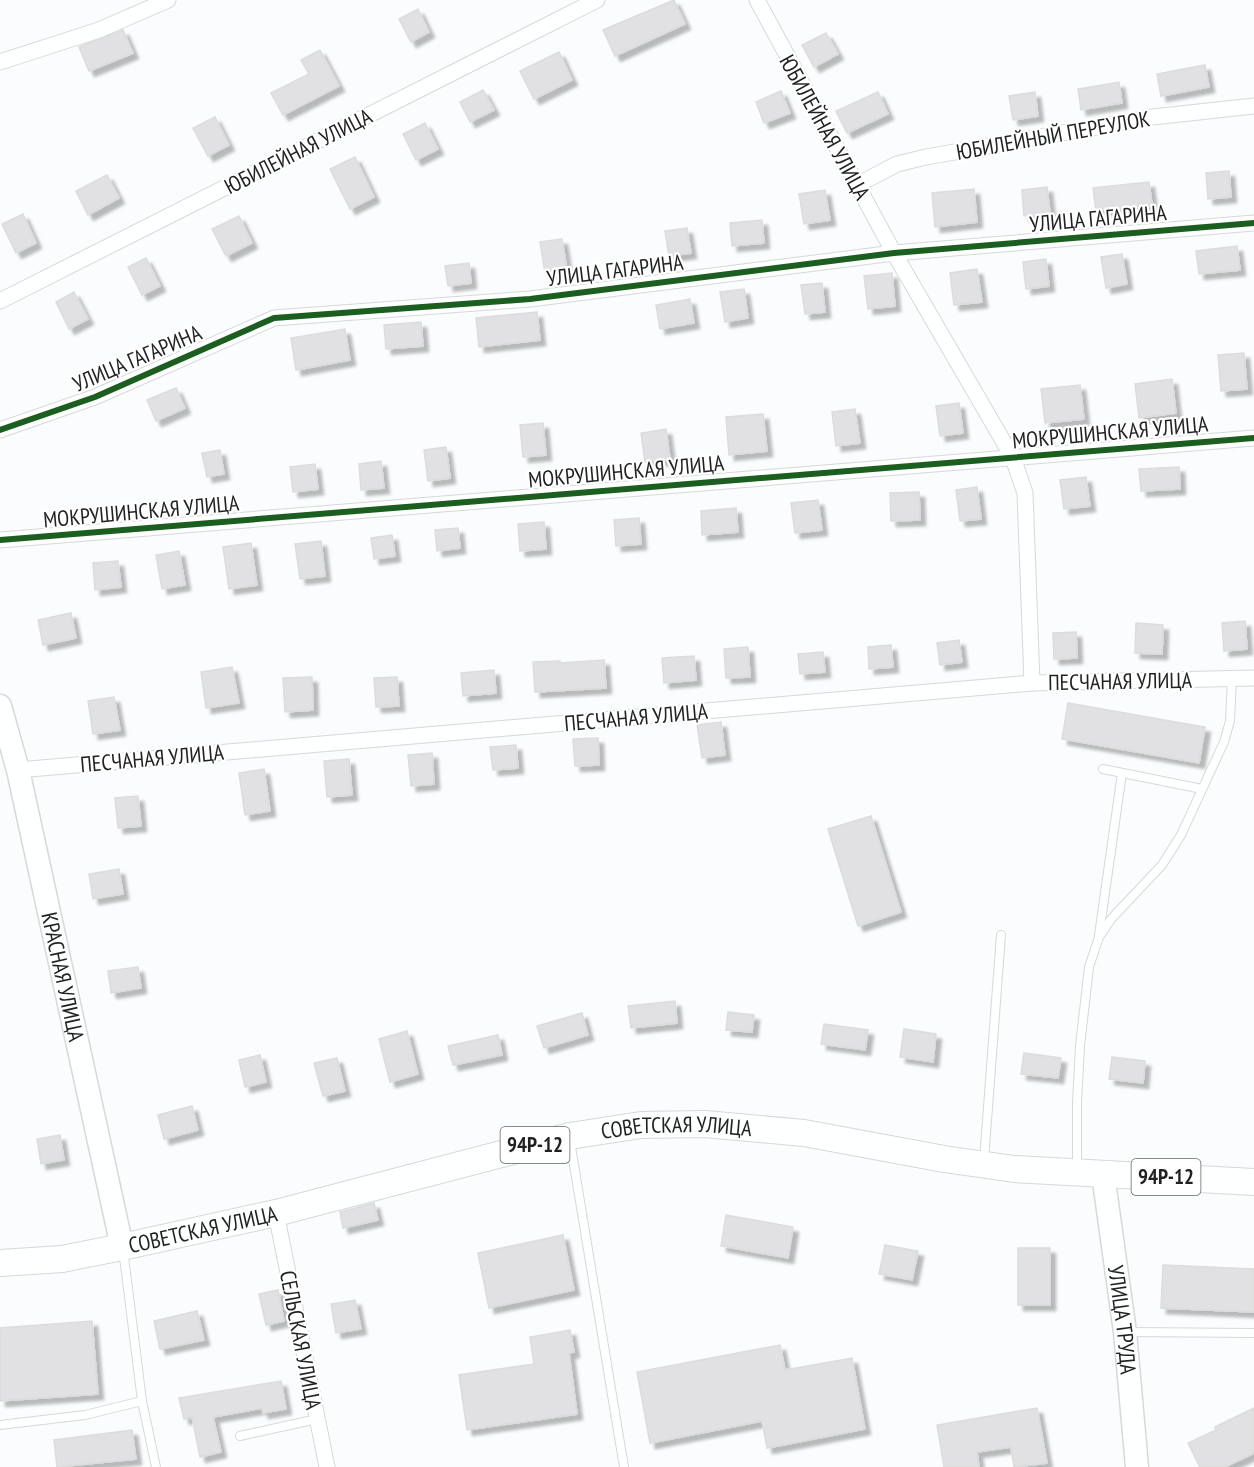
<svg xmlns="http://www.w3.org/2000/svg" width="1254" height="1467" font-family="'PT Sans Narrow',sans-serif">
<defs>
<filter id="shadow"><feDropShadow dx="5.5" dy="5.5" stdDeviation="1.5" flood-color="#0004"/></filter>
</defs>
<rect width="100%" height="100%" fill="#fbfcfd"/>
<g fill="#e1e1e3" stroke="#dcdcdd" stroke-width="1.5" filter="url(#shadow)">
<path d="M674,0l11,24 -70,32 -12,-26z"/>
<path d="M418,9l11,23 -18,10 -12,-23z"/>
<path d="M123,30l10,23 -44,18 -10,-24z"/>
<path d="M826,33l12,21 -24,13 -12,-22z"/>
<path d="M320,50l19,36 -56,29 -12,-22 38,-19 -8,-14z"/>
<path d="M559,52l13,28 -38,19 -14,-28z"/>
<path d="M1205,65l4,22 -48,9 -4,-22z"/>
<path d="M1119,82l3,21 -41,7 -3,-21z"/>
<path d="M483,90l11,20 -24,12 -10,-20z"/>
<path d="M781,91l9,22 -26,10 -8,-21z"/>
<path d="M878,92l10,22 -41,19 -11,-22z"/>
<path d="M1035,92l3,24 -25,4 -4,-24z"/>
<path d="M215,117l14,28 -21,11 -15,-28z"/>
<path d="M425,123l13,26 -22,11 -13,-26z"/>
<path d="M355,157l19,40 -24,12 -20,-40z"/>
<path d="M1229,171l2,26 -23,2 -2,-26z"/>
<path d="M107,175l12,23 -31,17 -12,-24z"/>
<path d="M1149,182l3,23 -56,6 -3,-23z"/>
<path d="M1047,187l3,26 -26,3 -2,-26z"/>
<path d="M974,189l3,33 -42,5 -3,-34z"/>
<path d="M825,190l5,30 -26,4 -5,-30z"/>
<path d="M23,214l13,29 -20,10 -14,-29z"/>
<path d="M239,216l13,27 -26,13 -14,-27z"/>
<path d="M762,220l2,23 -32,3 -2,-23z"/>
<path d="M687,228l4,25 -22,3 -4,-25z"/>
<path d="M562,239l5,31 -22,3 -5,-31z"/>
<path d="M1237,246l3,24 -41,4 -3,-23z"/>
<path d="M1122,254l5,30 -21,4 -5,-31z"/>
<path d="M146,258l14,28 -18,9 -14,-28z"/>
<path d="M1046,259l3,27 -23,3 -3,-27z"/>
<path d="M469,263l2,20 -23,3 -3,-20z"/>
<path d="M977,269l5,33 -28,3 -4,-32z"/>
<path d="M892,273l3,33 -27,3 -4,-33z"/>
<path d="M822,283l3,29 -20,2 -4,-29z"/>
<path d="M744,289l4,29 -23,4 -5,-30z"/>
<path d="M74,292l14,27 -19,10 -13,-27z"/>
<path d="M690,299l4,24 -34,6 -4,-24z"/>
<path d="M537,312l3,28 -61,7 -3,-29z"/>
<path d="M421,322l2,24 -37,3 -2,-24z"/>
<path d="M345,329l5,31 -54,10 -5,-32z"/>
<path d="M1244,353l3,36 -26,2 -3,-36z"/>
<path d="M1172,379l4,34 -37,5 -4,-34z"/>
<path d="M1080,385l4,34 -39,4 -4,-34z"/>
<path d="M176,388l9,20 -29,13 -9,-21z"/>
<path d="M959,403l4,30 -23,3 -4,-30z"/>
<path d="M855,409l5,34 -24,3 -4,-34z"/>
<path d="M763,414l4,37 -38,4 -3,-38z"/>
<path d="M543,423l3,32 -23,2 -3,-32z"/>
<path d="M666,429l4,30 -25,3 -4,-29z"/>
<path d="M446,447l4,31 -22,3 -4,-31z"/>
<path d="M220,450l4,24 -17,3 -5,-24z"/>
<path d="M381,461l3,27 -23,2 -2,-26z"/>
<path d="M315,464l3,25 -25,3 -3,-25z"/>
<path d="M1179,467l1,22 -39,2 -2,-22z"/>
<path d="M1086,477l4,29 -26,3 -4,-29z"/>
<path d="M977,487l4,32 -21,2 -4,-31z"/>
<path d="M919,492l1,28 -29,1 -1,-28z"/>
<path d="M818,500l4,30 -27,3 -4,-30z"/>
<path d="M736,508l2,24 -36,3 -1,-24z"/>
<path d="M639,518l2,26 -25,2 -2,-26z"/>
<path d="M544,522l2,27 -26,2 -2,-27z"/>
<path d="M458,528l2,20 -23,3 -2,-21z"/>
<path d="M392,535l3,21 -21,3 -3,-21z"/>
<path d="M321,541l4,35 -25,3 -5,-35z"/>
<path d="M251,543l6,42 -28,4 -6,-42z"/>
<path d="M179,551l6,34 -23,4 -6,-34z"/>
<path d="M118,561l3,26 -26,3 -2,-27z"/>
<path d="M71,613l5,25 -33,7 -5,-25z"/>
<path d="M1245,621l2,28 -23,2 -2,-28z"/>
<path d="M1136,623l27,2 -1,29 -27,-1z"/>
<path d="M1076,632l1,26 -23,1 -1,-26z"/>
<path d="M959,640l3,22 -22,3 -3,-22z"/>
<path d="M891,645l2,22 -24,2 -1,-22z"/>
<path d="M748,647l2,30 -24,1 -2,-29z"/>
<path d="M823,652l2,20 -25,2 -2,-20z"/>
<path d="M694,656l2,24 -32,3 -2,-25z"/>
<path d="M604,660l2,28 -71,4 -2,-30 27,-1v2z"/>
<path d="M232,667l7,36 -33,5 -5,-36z"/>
<path d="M494,670l2,23 -33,3 -2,-23z"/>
<path d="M312,677l1,33 -28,2 -2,-34z"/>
<path d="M397,677l2,29 -23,1 -2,-29z"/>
<path d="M114,697l6,33 -27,4 -5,-33z"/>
<path d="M1068,703l137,24 -6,36 -137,-24z"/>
<path d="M721,722l4,33 -23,3 -5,-33z"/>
<path d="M598,738l1,27 -24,1 -2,-27z"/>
<path d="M516,745l2,23 -25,2 -3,-23z"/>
<path d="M432,753l2,31 -23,2 -3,-31z"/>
<path d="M349,759l3,36 -25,2 -3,-36z"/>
<path d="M264,769l6,42 -25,4 -6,-42z"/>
<path d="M138,796l3,30 -23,2 -3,-30z"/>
<path d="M871,816l30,96 -43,14 -30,-97z"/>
<path d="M119,869l4,25 -30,5 -4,-25z"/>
<path d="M138,967l3,21 -30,5 -3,-22z"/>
<path d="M675,1001l2,22 -46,5 -3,-22z"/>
<path d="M728,1012l26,3 -2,17 -26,-2z"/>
<path d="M582,1013l6,22 -44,13 -7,-22z"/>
<path d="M824,1024l44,6 -3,20 -44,-6z"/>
<path d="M904,1029l32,5 -3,28 -33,-5z"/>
<path d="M407,1031l11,43 -28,8 -11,-43z"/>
<path d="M498,1035l4,20 -49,10 -5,-19z"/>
<path d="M1024,1053l37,5 -3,20 -37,-4z"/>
<path d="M260,1055l6,27 -21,5 -6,-27z"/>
<path d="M1112,1057l33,4 -2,22 -34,-4z"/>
<path d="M337,1058l8,33 -22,5 -9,-33z"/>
<path d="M192,1106l6,24 -34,9 -6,-24z"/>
<path d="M60,1135l4,25 -23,4 -4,-25z"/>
<path d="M374,1203l4,17 -35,8 -3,-16z"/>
<path d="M726,1215l67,12 -5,31 -67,-12z"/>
<path d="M563,1235l11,55 -85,18 -11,-55z"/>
<path d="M885,1245l33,6 -6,29 -33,-6z"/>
<rect x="1018" y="1248" width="32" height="57"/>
<path d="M1163,1265l91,4v43l-93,-4z"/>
<path d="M278,1290l6,31 -18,4 -7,-31z"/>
<path d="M355,1300l6,29 -25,4 -5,-29z"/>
<path d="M197,1311l7,29 -44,9 -6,-28z"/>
<path d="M92,1321l6,73 -98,7v-73z"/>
<path d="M570,1330l4,22 -5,1 8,61 -110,16 -8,-55 75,-11 -4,-27z"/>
<path d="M780,1345l5,25 67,-12 13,71 -98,19 -5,-27 -112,22 -13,-71z"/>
<path d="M281,1381l5,28 -23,4 -1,-5 -49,9 8,35 -21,5 -8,-40 -8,2 -5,-21z"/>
<path d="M1037,1408l10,55 -33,4 -3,-20 -34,5 2,15h-35l-7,-42z"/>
<path d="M1254,1408v45l-29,14h-25l-12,-24 28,-13 -1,-3z"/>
<path d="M132,1430l4,29 -79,8 -3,-27z"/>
</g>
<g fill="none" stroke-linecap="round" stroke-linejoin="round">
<defs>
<g id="lane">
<path d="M1103,769l99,20"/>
<path d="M1099,935l23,-162"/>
<path d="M570,1141l54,326"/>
<path d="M984,1160l17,-225"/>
<path d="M1077,1169v-66l3,-57 9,-79 10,-30 13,-19 50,-53 19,-30 43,-93 6,-21 2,-43"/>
<path d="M123,1249l19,152 14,66"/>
<path d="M1127,1332l126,1"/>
<path d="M0,1425l85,-10 57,-14"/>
<path d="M240,1436l77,-17"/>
</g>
<g id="street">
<path d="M757,0l137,253 119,205 12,35 7,190"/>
<path d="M0,62l99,-32 69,-30"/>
<path d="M857,185l40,-21 29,-7 227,-40 101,-11"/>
<path d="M0,301l597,-301"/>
<path d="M0,430l95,-33 179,-79 256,-19 364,-46 360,-30"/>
<path d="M0,540l1254,-102"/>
<path d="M18,770l1014,-87 222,-5"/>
<path d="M276,1213l51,254"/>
</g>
<g id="secondary">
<path id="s1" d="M0,706l18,64 104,477"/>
<path id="s2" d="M1103,1174l22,158 12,135"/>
</g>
<g id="primary">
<path id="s3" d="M0,1263l62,-4 60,-12 154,-34 294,-77 71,-11 64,-1 99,9 140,26 70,10 240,13"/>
</g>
</defs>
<use href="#lane" stroke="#d6d8d9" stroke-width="10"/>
<use href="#street" stroke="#d6d8d9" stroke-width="17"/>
<use href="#secondary" stroke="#d6d8d9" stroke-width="25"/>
<use href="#primary" stroke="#d6d8d9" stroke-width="28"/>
<use href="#lane" stroke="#feffff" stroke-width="8"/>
<use href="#street" stroke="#feffff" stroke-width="15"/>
<use href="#secondary" stroke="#feffff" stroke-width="22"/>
<use href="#primary" stroke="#feffff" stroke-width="26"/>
<defs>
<g id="cycleway">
<path d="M0,430l95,-33 179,-79 256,-19 364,-46 360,-30"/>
<path d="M0,540l1254,-102"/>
</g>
</defs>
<use href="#cycleway" stroke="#fff" stroke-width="10"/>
<use href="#cycleway" stroke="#1b5e20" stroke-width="6"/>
</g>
<g text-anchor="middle" stroke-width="4.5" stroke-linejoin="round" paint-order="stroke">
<g fill="#fff" stroke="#626465" stroke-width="1.5">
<rect x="500.5" y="1127" width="69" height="36" rx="4.5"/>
<rect x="1131.5" y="1159" width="69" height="36" rx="4.5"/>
</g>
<g font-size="21" font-weight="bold" fill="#1f2123">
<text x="535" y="1152">94Р-12</text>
<text x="1166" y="1184">94Р-12</text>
</g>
<g font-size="22" fill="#1f2123" stroke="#fff">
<text transform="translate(825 127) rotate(61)" y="8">ЮБИЛЕЙНАЯ УЛИЦА</text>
<text transform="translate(1053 135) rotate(-10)" y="8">ЮБИЛЕЙНЫЙ ПЕРЕУЛОК</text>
<text transform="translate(298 151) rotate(-27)" y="8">ЮБИЛЕЙНАЯ УЛИЦА</text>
<text transform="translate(1098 218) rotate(-5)" y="8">УЛИЦА ГАГАРИНА</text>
<text transform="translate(615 270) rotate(-7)" y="8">УЛИЦА ГАГАРИНА</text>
<text transform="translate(137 358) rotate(-23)" y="8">УЛИЦА ГАГАРИНА</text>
<text transform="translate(1110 432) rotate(-5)" y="8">МОКРУШИНСКАЯ УЛИЦА</text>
<text transform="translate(626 471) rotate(-5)" y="8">МОКРУШИНСКАЯ УЛИЦА</text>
<text transform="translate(141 511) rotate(-5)" y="8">МОКРУШИНСКАЯ УЛИЦА</text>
<text transform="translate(1120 681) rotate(-1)" y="8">ПЕСЧАНАЯ УЛИЦА</text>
<text transform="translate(636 717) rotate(-5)" y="8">ПЕСЧАНАЯ УЛИЦА</text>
<text transform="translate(152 758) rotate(-5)" y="8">ПЕСЧАНАЯ УЛИЦА</text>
<text dy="8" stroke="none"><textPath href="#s1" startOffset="278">КРАСНАЯ УЛИЦА</textPath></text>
<text dy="8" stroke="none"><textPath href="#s3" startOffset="692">СОВЕТСКАЯ УЛИЦА</textPath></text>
<text dy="8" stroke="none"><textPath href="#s3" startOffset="206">СОВЕТСКАЯ УЛИЦА</textPath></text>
<text dy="8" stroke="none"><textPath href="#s2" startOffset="147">УЛИЦА ТРУДА</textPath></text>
<text transform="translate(301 1340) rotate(79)" y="8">СЕЛЬСКАЯ УЛИЦА</text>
</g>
</g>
</svg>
